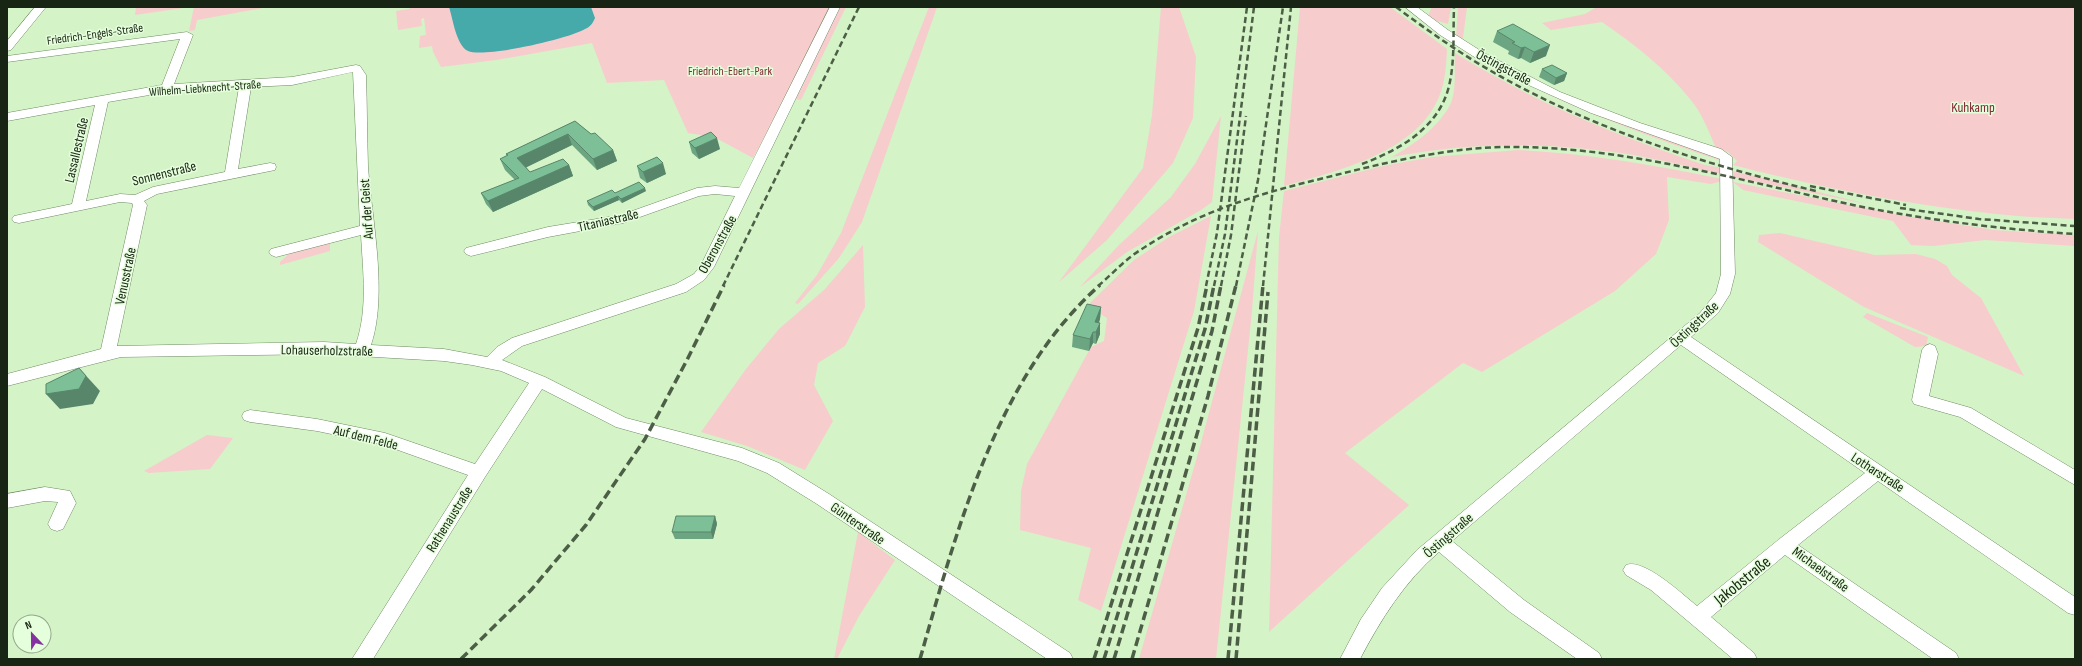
<svg xmlns="http://www.w3.org/2000/svg" width="2082" height="666" font-family="'Sofia Sans Condensed',sans-serif">
<rect width="100%" height="100%" fill="#d4f3c7"/>
<g fill="#f7cccd">
<path d="M136,7h54l-55,8z"/>
<path d="M194,7h74l-71,13 -2,10 -6,1z"/>
<path d="M410,7h425l-9,23 -73,128 -39,-21 -26,-4 -24,-53 -57,3 -15,-40 -96,17 -55,7 -8,-15 -1,-6 -13,2 1,-12 6,-1 -2,-17 -3,1 1,7 -24,4 -2,-19 13,-2z"/>
<path d="M838,7h8l-45,93 -5,-1z"/>
<path d="M929,7h8l-75,215 -23,36 -41,46 -3,-1 22,-28 24,-42z"/>
<path d="M1161,7h18l17,50 -3,61 -20,45 -66,77 -48,42 84,-114 9,-53z"/>
<path d="M1300,7h90l57,42c-1,19 -2,39 -12,56 -26,49 -101,67 -151,81z"/>
<path d="M1432,7h19l-3,17 -21,-6z"/>
<path d="M1458,7h9l-4,31 -7,1z"/>
<path d="M1597,7h478v212c-26,-1 -53,-2 -79,-5 -89,-9 -177,-27 -263,-49l4,-4 -9,-9 -12,-4c-7,-16 -14,-35 -26,-49 -24,-30 -56,-55 -88,-77l-51,8 -9,-7 43,-9z"/>
<path d="M1455,53c78,49 162,83 250,112l17,3v6c-33,-7 -67,-16 -101,-21 -77,-11 -152,-11 -229,4 22,-13 45,-28 58,-52 7,-15 4,-36 5,-52z"/>
<path d="M1503,72l209,83 10,6c-75,-25 -149,-52 -219,-89z"/>
<path d="M1221,116l-9,86 -11,8 -74,42 -47,35 39,-42 52,-48 24,-33z"/>
<path d="M1518,150c70,4 136,15 204,29v2l-11,3 -44,-7 2,43 -13,34 -41,37 -133,81 -19,-9 -118,90 64,52 -140,127 10,-395 5,-46 99,-25 49,-9z"/>
<path d="M1733,171l134,33 -134,-27z"/>
<path d="M1733,182l167,33 94,15 81,5v11l-90,-6 -52,6 -22,-1 -18,-24 -150,-31z"/>
<path d="M1211,216l-17,95 -93,300 -23,-11 13,-52 -71,-18 1,-39 6,-27 64,-117 13,-6 3,-23 -20,-12 47,-46 35,-23z"/>
<path d="M1258,231l-6,80 -36,348h-77l60,-209z"/>
<path d="M1780,233l95,22 41,-1 19,5 12,7 5,9 29,23 43,78 -160,-69 -106,-65 1,-7z"/>
<path d="M330,242v9l-50,14v-3l11,-10z"/>
<path d="M863,245l2,62 -20,39 -27,17 -4,22 19,36 -28,49 -58,-24 -46,-14 45,-63 33,-40 46,-40z"/>
<path d="M1867,313l61,24 -2,9 -11,1 -52,-30z"/>
<path d="M207,435l26,3 -23,31 -61,4 -5,-2z"/>
<path d="M858,532l37,28 -36,56 -22,43h-3z"/>
</g>
<path fill="#46a9aa" d="M449,7h142l4,11c-2,5 -5,9 -10,11 -17,10 -100,29 -117,22 -12,-6 -15,-32 -19,-44z"/>
<g fill="none" stroke-linecap="round" stroke-linejoin="round">
<defs>
<g id="minor">
<path d="M35,7h11l-35,43 -4,1v-10z"/>
<path d="M830,7h10l-126,260 -10,13 -18,12 -164,54 -20,14 43,17 81,41 116,30 37,15 50,31 241,159 3,6h-26l-230,-155 -50,-31 -29,-12 -122,-34 -74,-38 -57,88 -112,182h-21l116,-184 -84,-30 -67,-14 -67,-9 -6,-2 -2,-4 2,-4 6,-2 67,9 68,14 90,31 54,-81 -28,-12 -29,-6 -28,-4 -120,-7 -203,3 -114,29v-12l94,-25 32,-144 -1,-2 -12,-1 -101,21 -5,-1 -2,-3 2,-3 58,-12 23,-99 -88,16v-8l155,-28 18,-46 -173,23v-6l180,-24 6,3 -19,49 118,-7 64,-12 4,1 6,9c1,30 1,61 2,92 4,54 20,127 3,178l73,4 43,8 10,-10 15,-9 164,-54 18,-10 7,-9 34,-69 -20,-2 -16,2 -76,27 -75,14 -77,19 -5,-2 -2,-3 2,-3 82,-21 73,-12 76,-27 18,-2 24,2zM353,72l7,154 -89,23 -2,3 2,3 5,2 85,-22c2,37 7,74 -5,109l-32,-2 -207,4 30,-141 -3,-4 13,-7 118,-24 1,-3 -1,-3 -5,-1 -32,6 13,-82 41,-2zM239,87l-14,85 -72,15 -18,8 -15,-1 -34,7 22,-99 59,-10z"/>
<path d="M1405,7h12l31,23 36,23 76,39 80,31 81,26 11,8 3,117 -5,20 -12,19 -27,24 384,260v18l-7,-2 -190,-132 -80,64 158,108 3,6h-26l-148,-104 -74,62 43,36 3,6h-24l-82,-69 -25,-15 -3,-5 3,-5c18,-7 56,29 71,41l85,-69 83,-64 -184,-128 -229,196 72,59 75,53 3,6h-25l-67,-47 -71,-60c-34,29 -58,67 -79,107h-20l21,-40 21,-31 35,-38 283,-237 16,-20 5,-19 -1,-115 -129,-46 -78,-35 -37,-20 -36,-23z"/>
<path d="M1930,344l5,2 3,8 -9,42 42,12 104,62v15l-115,-68 -46,-13 -2,-4 10,-50 3,-4z"/>
<path d="M45,487l25,4 6,12 -13,26 -6,2 -6,-2 -3,-5 10,-22 -13,-1 -38,7v-14z"/>
</g>
</defs>
<use href="#minor" stroke="#6f8b63" stroke-width="1"/>
<use href="#minor" fill="#fff" fill-rule="evenodd"/>
<g stroke="#4c5e46" stroke-width="2.5" stroke-dasharray="6 3.5" stroke-linecap="butt">
<path d="M1396,7c31,23 62,45 95,64 101,58 212,93 325,120"/>
<path d="M1362,164c37,-14 77,-36 87,-78 6,-25 4,-53 5,-79"/>
<path d="M1810,186l96,19"/>
<path d="M1900,208l79,11 96,7"/>
<path d="M723,286l136,-279"/>
<path d="M1098,286c12,-10 23,-22 35,-31 57,-40 120,-60 187,-76 60,-15 119,-30 181,-32 119,-2 236,33 352,58 73,15 147,24 222,29"/>
<path d="M1206,286l11,-53 30,-226"/>
<path d="M1214,286l11,-52 29,-227"/>
<path d="M1221,286l10,-51 15,-119"/>
<path d="M1236,286l22,-106 25,-173"/>
<path d="M1263,286l28,-279"/>
</g>
<g stroke="#4c5e46" stroke-width="3.5" stroke-dasharray="9 4.5" stroke-linecap="butt">
<path d="M461,659l70,-69 55,-65 59,-86 42,-79 37,-75"/>
<path d="M920,659c37,-129 76,-282 180,-374"/>
<path d="M1094,659l104,-331 9,-43"/>
<path d="M1104,659l101,-330 9,-44"/>
<path d="M1114,659l98,-328 9,-46"/>
<path d="M1132,659l76,-263 28,-111"/>
<path d="M1228,659l35,-374"/>
<path d="M1236,659l32,-367"/>
</g>
</g>
<g fill="#6ca582">
<path d="M1497,31l49,25 -16,7 -9,-5 -3,1 -10,-5 1,-3 -16,-9z"/>
<path d="M1542,69l25,4 -3,8 -10,4 -15,-8z"/>
<path d="M575,121l16,13 22,16 4,11 -20,9 -25,-25 -46,22 4,5 39,-7 4,11 -80,36 -7,-8 -5,-11 34,-13 -10,-10 -5,-11 7,-3 -1,-2z"/>
<path d="M689,142l31,7 -21,10 -7,-6z"/>
<path d="M637,166l29,8 -19,9 -7,-5z"/>
<path d="M646,191l-24,12 -3,-3 -25,11 -6,-6 -1,-4 28,-8z"/>
<path d="M1101,307l-1,12 -1,4h1v11l-4,10 -3,-1 -4,8 -17,-4 1,-12z"/>
<path d="M715,516l2,8 -4,15h-38l-3,-7z"/>
</g>
<g fill="#58866a">
<path d="M1550,45l-4,11 -16,7 4,-11z"/>
<path d="M1525,47l-4,11 -3,1 3,-11z"/>
<path d="M1567,73l-3,8 -10,4 2,-7z"/>
<path d="M568,134l4,11 -51,25 -4,-12z"/>
<path d="M717,138l3,11 -21,10 -4,-11z"/>
<path d="M613,150l4,11 -20,9 -4,-11z"/>
<path d="M663,163l3,11 -19,9 -4,-11z"/>
<path d="M569,165l4,11 -80,36 -5,-11z"/>
<path d="M645,188l1,3 -24,12 -1,-4z"/>
<path d="M618,196l1,4 -25,11 -1,-4z"/>
<path d="M1101,307l-1,12 -5,13v-10z"/>
<path d="M1100,323v11l-4,10v-12z"/>
<path d="M1093,332v11l-4,8 1,-12z"/>
<path d="M79,368l21,23 -7,13 -33,5 -14,-15z"/>
<path d="M715,516l2,8 -4,15 -2,-7z"/>
</g>
<g fill="#7dc097" stroke="#58866a">
<path d="M1513,24l37,21 -16,7 -9,-5 -4,1 -9,-5 3,-1 -18,-11z"/>
<path d="M1552,65l15,8 -11,5 -14,-9z"/>
<path d="M575,121l16,13 4,-1 18,17 -20,9 -25,-25 -51,24 13,14 33,-13 6,6 -81,36 -7,-8 38,-15 -19,-19 8,-4 -2,-1z"/>
<path d="M711,132l6,6 -22,10 -6,-6z"/>
<path d="M657,157l6,6 -20,9 -6,-6z"/>
<path d="M639,182l6,6 -24,11 -3,-3 -25,11 -6,-6 25,-11 3,3z"/>
<path d="M1087,304l14,3 -6,15 5,1 -4,9h-3l-3,7 -17,-4z"/>
<path d="M79,368l7,8 -7,13 -33,5v-10z"/>
<path d="M676,516h39l-4,16h-39z"/>
</g>
<g text-anchor="middle" stroke-width="3" stroke-linejoin="round" paint-order="stroke">
<g font-size="12" fill="#182414" stroke="#e5fedb">
<text transform="translate(95 34) rotate(-8)" y="4">Friedrich-Engels-Straße</text>
<text transform="translate(205 88) rotate(-4)" y="4">Wilhelm-Liebknecht-Straße</text>
</g>
<g font-size="12" fill="#802833" stroke="#e5fedb">
<text x="730" y="75">Friedrich-Ebert-Park</text>
</g>
<g font-size="14" fill="#182414" stroke="#e5fedb">
<text transform="translate(1504 67) rotate(28)" y="5">Östingstraße</text>
<text transform="translate(76 150) rotate(-77)" y="5">Lassallestraße</text>
<text transform="translate(164 173) rotate(-14)" y="5">Sonnenstraße</text>
<text transform="translate(366 209) rotate(-94)" y="5">Auf der Geist</text>
<text transform="translate(608 220) rotate(-13)" y="5">Titaniastraße</text>
<text transform="translate(717 244) rotate(-61)" y="5">Oberonstraße</text>
<text transform="translate(125 276) rotate(-78)" y="5">Venusstraße</text>
<text transform="translate(1694 324) rotate(-43)" y="5">Östingstraße</text>
<text transform="translate(327 350) rotate(1)" y="5">Lohauserholzstraße</text>
<text transform="translate(366 437) rotate(14)" y="5">Auf dem Felde</text>
<text transform="translate(1878 472) rotate(33)" y="5">Lotharstraße</text>
<text transform="translate(449 519) rotate(-58)" y="5">Rathenaustraße</text>
<text transform="translate(858 523) rotate(35)" y="5">Günterstraße</text>
<text transform="translate(1448 535) rotate(-41)" y="5">Östingstraße</text>
<text transform="translate(1821 569) rotate(36)" y="5">Michaelstraße</text>
</g>
<g font-size="14" fill="#802833" stroke="#e5fedb">
<text x="1973" y="112">Kuhkamp</text>
</g>
<g font-size="17" fill="#182414" stroke="#e5fedb">
<text transform="translate(1742 580) rotate(-39)" y="6">Jakobstraße</text>
</g>
</g>
<rect width="2082" height="666" fill="none" stroke="#182414" stroke-width="16"/>
<g transform="translate(32 634) rotate(338)"><circle r="19" fill="#e5fedb" stroke="#93a78b"/>
<path d="M0-3L7 15L0 10L-7 15Z" fill="#8531a0"/>
<text y="-6" font-size="11" font-weight="bold" text-anchor="middle" fill="#182414">N</text>
</g>
</svg>
